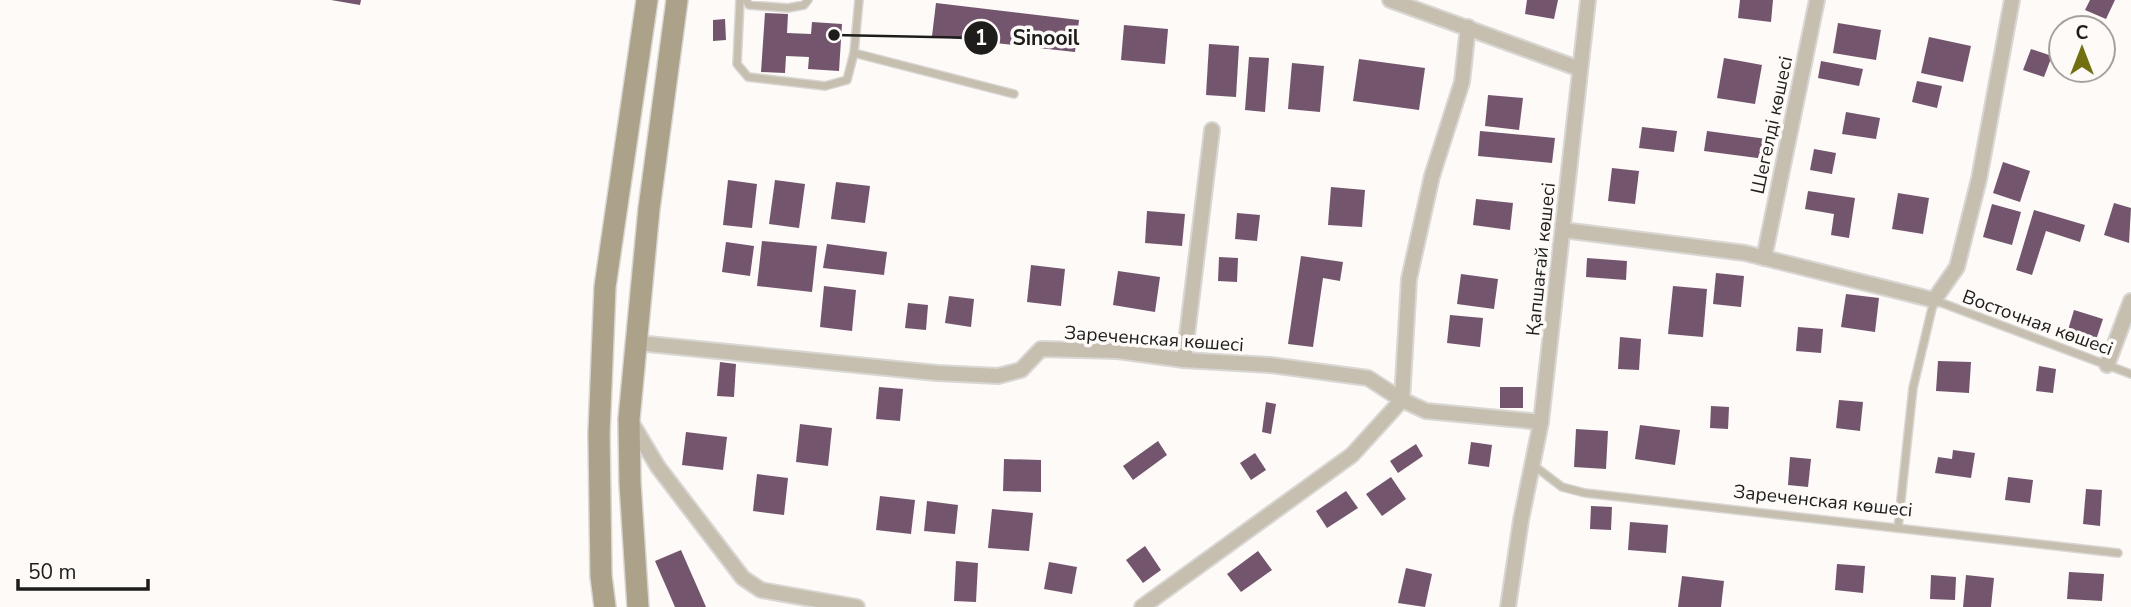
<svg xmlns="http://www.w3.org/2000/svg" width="2131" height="607" font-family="'Nunito Sans',sans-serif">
<rect width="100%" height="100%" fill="#fdfaf7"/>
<g fill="#73556e">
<path d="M331,0h30l-1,5z"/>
<path d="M1527,0h31l-4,19 -29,-5z"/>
<path d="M1740,0h33l-2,22 -33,-4z"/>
<path d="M2090,0h25l-9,19 -21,-9z"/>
<path d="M936,3l143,17 -4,32 -143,-16z"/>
<path d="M765,13l23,1 -1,19 24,1 1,-12 30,2 -3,47 -31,-2 1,-12 -23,-1 -1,17 -24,-1z"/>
<path d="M725,19l1,21 -13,1v-21z"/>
<path d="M1838,23l43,7 -5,30 -43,-7z"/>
<path d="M1124,25l44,4 -3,35 -44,-4z"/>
<path d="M1929,37l42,9 -8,36 -42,-9z"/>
<path d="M1209,44l30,2 -3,51 -30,-2z"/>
<path d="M2031,49l21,7 -8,21 -21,-7z"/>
<path d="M1249,57l20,1 -4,54 -20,-2z"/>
<path d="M1724,58l38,7 -7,39 -38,-6z"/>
<path d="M1359,59l66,9 -6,42 -66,-9z"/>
<path d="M1821,61l42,8 -4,17 -41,-8z"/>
<path d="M1292,63l32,3 -4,46 -32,-3z"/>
<path d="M1917,81l25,5 -5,22 -25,-6z"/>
<path d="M1488,95l35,3 -4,32 -34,-4z"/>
<path d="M1846,112l34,6 -4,21 -34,-5z"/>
<path d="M1642,127l35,4 -3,21 -35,-4z"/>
<path d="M1480,131l75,7 -3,25 -74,-7z"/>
<path d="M1707,131l60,8 -2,20 -61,-8z"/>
<path d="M1814,149l22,4 -4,21 -22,-4z"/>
<path d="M2003,162l27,9 -10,31 -27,-9z"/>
<path d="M1612,168l27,3 -4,33 -27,-3z"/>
<path d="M728,180l29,4 -5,44 -29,-3z"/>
<path d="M775,180l30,4 -6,44 -30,-4z"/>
<path d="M836,182l34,4 -5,37 -34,-4z"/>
<path d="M1331,187l34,3 -3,37 -34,-2z"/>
<path d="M1808,191l47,7 -6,40 -18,-3 3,-21 -29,-5z"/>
<path d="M1898,193l31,5 -6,36 -31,-5z"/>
<path d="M1476,199l37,4 -3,27 -37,-5z"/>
<path d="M2114,203l17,5 -2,35 -25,-8z"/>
<path d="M1992,204l29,8 -9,33 -29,-8z"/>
<path d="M2034,210l51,15 -5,17 -34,-11 -14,44 -16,-5z"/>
<path d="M1147,211l38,3 -3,32 -37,-3z"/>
<path d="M1237,213l23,2 -3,26 -22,-2z"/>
<path d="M762,241l55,5 -5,46 -55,-6z"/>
<path d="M726,242l28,4 -4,30 -28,-4z"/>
<path d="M827,244l60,8 -3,23 -61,-7z"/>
<path d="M1301,256l42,6 -3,19 -17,-3 -10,69 -25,-3z"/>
<path d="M1219,257l19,1 -1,24 -19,-1z"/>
<path d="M1587,258l40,3 -1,19 -40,-3z"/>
<path d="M1031,265l34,4 -4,37 -34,-4z"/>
<path d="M1118,271l42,6 -5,35 -42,-7z"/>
<path d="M1716,273l28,3 -3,31 -28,-3z"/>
<path d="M1461,274l37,5 -4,30 -37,-5z"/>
<path d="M824,286l32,4 -4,41 -32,-4z"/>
<path d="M1673,286l34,3 -4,48 -35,-3z"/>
<path d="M1846,294l33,4 -4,34 -34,-5z"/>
<path d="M949,296l25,3 -3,28 -26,-4z"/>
<path d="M908,303l20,2 -2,25 -21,-2z"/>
<path d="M2074,310l29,9 -10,30 -28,-9z"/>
<path d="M1450,315l33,3 -3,29 -33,-4z"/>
<path d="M1798,327l25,2 -2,24 -25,-2z"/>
<path d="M1620,337l21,2 -2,31 -21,-1z"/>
<path d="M1938,361l33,1 -2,31 -33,-2z"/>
<path d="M720,362l16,2 -2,33 -17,-1z"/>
<path d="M2039,366l17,3 -3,24 -17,-2z"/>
<path d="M879,387l24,2 -3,32 -24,-2z"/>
<rect x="1500" y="387" width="23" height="21"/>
<path d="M1839,400l24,2 -3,29 -24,-3z"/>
<path d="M1266,402l10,2 -5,30 -9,-2z"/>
<path d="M1711,406l18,1 -1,22 -18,-1z"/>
<path d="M800,424l32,4 -4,38 -32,-4z"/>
<path d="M1640,425l40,5 -5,35 -40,-6z"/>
<path d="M1576,429l32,2 -2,38 -32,-2z"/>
<path d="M686,432l41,5 -4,33 -41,-5z"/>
<path d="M1158,441l9,14 -34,25 -10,-14z"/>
<path d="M1471,442l21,3 -3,22 -21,-3z"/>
<path d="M1416,444l7,12 -25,17 -8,-12z"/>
<path d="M1953,450l22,3 -4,25 -36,-5 3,-16 14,2z"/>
<path d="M1255,453l11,17 -15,10 -11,-17z"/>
<path d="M1790,457l21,2 -3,28 -20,-2z"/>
<path d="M1004,459l37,1v32l-38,-1z"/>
<path d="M757,474l31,4 -4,37 -31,-4z"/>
<path d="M1391,477l15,22 -24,17 -16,-22z"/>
<path d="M2008,477l25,3 -3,23 -25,-3z"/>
<path d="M2086,489l16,1 -2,36 -17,-2z"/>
<path d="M1346,491l12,17 -31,20 -11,-17z"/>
<path d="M880,496l35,4 -4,34 -35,-4z"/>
<path d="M927,501l31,4 -3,29 -31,-3z"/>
<path d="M1591,506l21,1 -1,23 -21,-1z"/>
<path d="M992,509l41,4 -4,38 -41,-3z"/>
<path d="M1630,522l38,3 -2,28 -38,-3z"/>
<path d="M1145,546l16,24 -18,13 -17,-23z"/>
<path d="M681,550l25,57h-31l-20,-46z"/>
<path d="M1258,551l14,19 -31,22 -14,-18z"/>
<path d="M956,561l22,2 -2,39 -22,-1z"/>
<path d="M1049,562l28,5 -5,27 -28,-5z"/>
<path d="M1837,564l28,2 -2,27 -28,-3z"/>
<path d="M1406,568l26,6 -7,33 -27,-4z"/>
<path d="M2069,572l35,2 -2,27 -35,-2z"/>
<path d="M1931,575l25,2 -1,23 -25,-1z"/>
<path d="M1966,575l28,3 -3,29h-28z"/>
<path d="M1682,576l42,5 -3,26h-43z"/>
</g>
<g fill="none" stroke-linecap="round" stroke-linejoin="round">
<defs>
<g id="lane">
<path d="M740,0l-3,64 11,13 77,9 22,-6 7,-27 5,-53"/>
<path d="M746,0l3,5 39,3 16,-3 4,-5"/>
<path d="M854,53l160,41"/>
<path d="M1533,465l29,22 23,6 533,60"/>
<path d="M1898,528l15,-140 21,-88 197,74"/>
</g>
<g id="street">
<path d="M1390,0l190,69"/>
<path d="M1563,230l182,23 189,47 23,-33 22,-88 33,-179"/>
<path d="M1764,258l53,-258"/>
<path d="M638,343l299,30 61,3 23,-6 20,-21 77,2 66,9 86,5 98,13 34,22 24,11 115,11"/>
<path d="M1184,360l28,-230"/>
<path d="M2107,365l24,-64"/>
<path d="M630,420l28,47 85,111 18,12 96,17"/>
<path d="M1142,607l210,-152 50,-55 7,-121 23,-103 30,-94 6,-55"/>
<path d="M1508,607l13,-87 20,-98 47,-422"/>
</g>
<g id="secondary">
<path d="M605,607l-4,-31 -2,-143 6,-146 42,-287"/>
<path d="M638,607l-8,-124 -1,-64 20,-210 28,-209"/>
</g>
</defs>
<use href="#lane" stroke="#d9d7d4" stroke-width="10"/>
<use href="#street" stroke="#d9d7d4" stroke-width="18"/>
<use href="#secondary" stroke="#d9d7d4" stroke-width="24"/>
<use href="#lane" stroke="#c6bfaf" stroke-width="7"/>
<use href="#street" stroke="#c6bfaf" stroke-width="14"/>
<use href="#secondary" stroke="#aca289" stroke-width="21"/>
</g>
<g text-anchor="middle" stroke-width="7" stroke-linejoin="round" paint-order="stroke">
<g font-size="19" fill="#1e1d1c" stroke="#fdfaf7">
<text transform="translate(1771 125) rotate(-78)" y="7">Шегелді көшесі</text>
<text transform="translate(1540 259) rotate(-84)" y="7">Қапшағай көшесі</text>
<text transform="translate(2038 322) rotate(20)" y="7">Восточная көшесі</text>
<text transform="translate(1154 338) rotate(4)" y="7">Зареченская көшесі</text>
<text transform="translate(1823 500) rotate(6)" y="7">Зареченская көшесі</text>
</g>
</g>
<path fill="none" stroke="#1e1d1c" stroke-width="2.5" d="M834 35L981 38"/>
<g fill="#1e1d1c" stroke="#fdfaf7" stroke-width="2.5">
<circle cx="834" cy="35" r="7"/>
<circle cx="981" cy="38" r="18"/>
</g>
<g font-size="21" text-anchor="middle" font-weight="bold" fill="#fff">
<text x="981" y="45">1</text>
</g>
<g font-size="21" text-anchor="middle" font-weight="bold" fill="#1e1d1c" stroke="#fdfaf7" stroke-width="7" stroke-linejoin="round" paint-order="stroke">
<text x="1046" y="45">Sinooil</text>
</g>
<g transform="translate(2082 49)"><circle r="33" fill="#fdfaf7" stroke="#a4a29f" stroke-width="2"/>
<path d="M0-5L12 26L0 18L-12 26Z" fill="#726f10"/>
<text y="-10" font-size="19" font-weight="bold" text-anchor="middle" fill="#1e1d1c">С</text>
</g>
<path d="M18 579v10h130v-10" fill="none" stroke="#1e1d1c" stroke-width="3.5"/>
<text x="28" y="579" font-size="21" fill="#1e1d1c" stroke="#fdfaf7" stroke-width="5" paint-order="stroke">50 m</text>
</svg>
